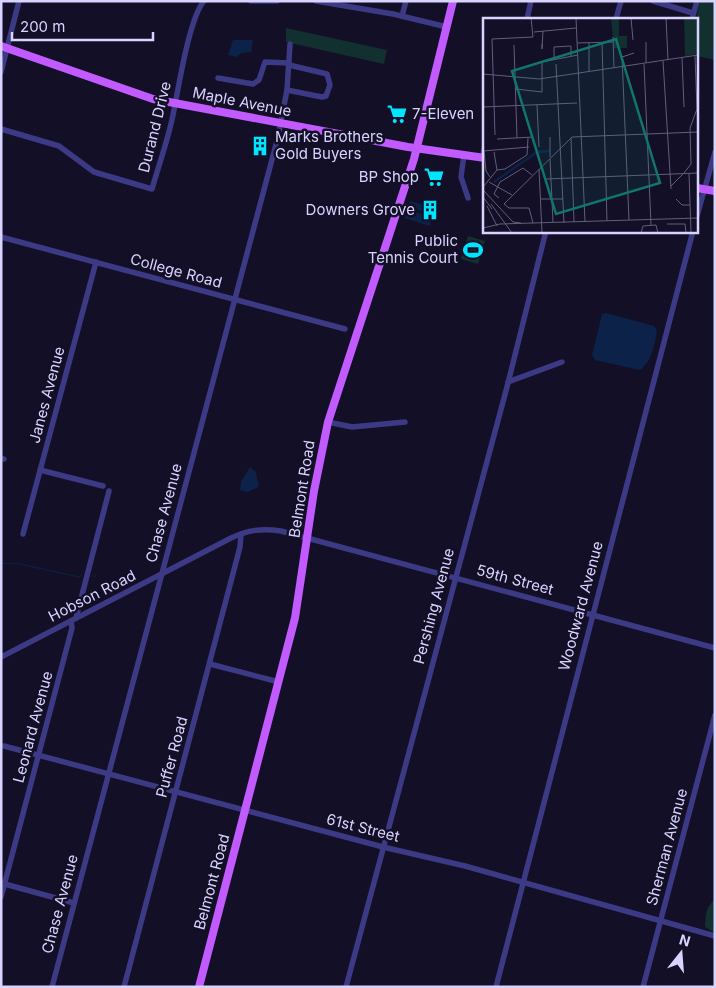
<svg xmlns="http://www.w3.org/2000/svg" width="716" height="988" font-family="Inter,sans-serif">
<rect width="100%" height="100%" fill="#130f26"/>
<g fill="#12302f">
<path d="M700,1h15v59l-18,-4 -1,-37z"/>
<path d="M286,28l101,22 -3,14 -98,-22z"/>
<path d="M468,236l17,5 -7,23 -17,-5z"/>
<path d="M715,900v33l-10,-6c0,-10 1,-22 10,-27z"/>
</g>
<g fill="#0c2248">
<path d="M233,40h20l-2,12 -9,1 -6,4 -8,-2z"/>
<path d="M410,201l25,7 -2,6 -25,-7z"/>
<path d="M407,209l25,8 -2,9 -26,-8z"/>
<path d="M606,313l48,13 3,5c-2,12 -6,32 -17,39l-45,-10 -3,-5 10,-41z"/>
<path d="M250,467l6,5 3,15 -12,5 -7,-2 1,-8z"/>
</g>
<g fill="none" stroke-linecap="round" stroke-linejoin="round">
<g stroke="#0c2248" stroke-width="1">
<path d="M1,563l19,1 59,13 3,-2"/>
<path d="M92,576h4"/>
</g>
<g stroke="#3d3a85" stroke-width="5.5">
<path d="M251,1h26"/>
<path d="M316,1l77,13 54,13"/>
<path d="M653,1l40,12"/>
<path d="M402,16l4,-15"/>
<path d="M527,19l4,-18"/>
<path d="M616,19l5,-18"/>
<path d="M692,19l5,-18"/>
<path d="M1,72l18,-71"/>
<path d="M218,78l35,6 6,-4 6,-18 24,1"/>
<path d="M287,90l35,7 4,-1 4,-11 -3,-11 -38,-9"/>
<path d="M1,129l58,17 35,26 58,17c7,-25 16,-49 21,-74 5,-24 16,-97 31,-114"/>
<path d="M464,155l-3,22 7,21"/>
<path d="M482,158l3,-13"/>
<path d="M697,216l18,-64"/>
<path d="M1,237l344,92"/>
<path d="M508,382l54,-20"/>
<path d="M328,422l24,5 53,-5"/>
<path d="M1,458l3,1"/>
<path d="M40,470l63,16"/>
<path d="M23,534l73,-272"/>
<path d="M76,618l33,-127"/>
<path d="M1,657l230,-119c17,-8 31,-10 50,-7l434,117"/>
<path d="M210,664l69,18"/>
<path d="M4,746l379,101 82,19 250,70"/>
<path d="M1,883l73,20"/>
<path d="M1,897l71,-269 -1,-7"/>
<path d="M52,987l226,-850 9,-47 3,-46"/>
<path d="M124,987l116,-440 1,-13"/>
<path d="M346,987l161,-600 39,-156"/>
<path d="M496,987l197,-756"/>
<path d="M643,987l72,-272"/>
</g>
<g stroke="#c25bff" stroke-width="8">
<path d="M1,46l152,53 255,48 77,11"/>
<path d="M697,188l18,3"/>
<path d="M199,987l96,-369 19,-127 14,-69 86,-263 39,-158"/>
</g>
</g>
<defs>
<symbol id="supermarket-bare" viewBox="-9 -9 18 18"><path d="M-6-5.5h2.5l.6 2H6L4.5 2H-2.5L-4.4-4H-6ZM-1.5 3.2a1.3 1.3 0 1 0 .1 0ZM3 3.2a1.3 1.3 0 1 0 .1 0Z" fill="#00e5ff" stroke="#130f26" stroke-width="2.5" paint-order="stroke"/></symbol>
<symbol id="building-bare" viewBox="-9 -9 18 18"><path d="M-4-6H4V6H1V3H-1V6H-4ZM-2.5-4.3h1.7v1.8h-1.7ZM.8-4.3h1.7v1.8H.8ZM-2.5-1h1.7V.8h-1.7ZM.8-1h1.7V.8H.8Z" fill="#00e5ff" stroke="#130f26" stroke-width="2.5" paint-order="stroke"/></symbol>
<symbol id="stadium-bare" viewBox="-9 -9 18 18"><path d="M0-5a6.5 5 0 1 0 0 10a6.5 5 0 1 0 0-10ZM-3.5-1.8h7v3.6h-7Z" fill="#00e5ff" stroke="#130f26" stroke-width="2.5" paint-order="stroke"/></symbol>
</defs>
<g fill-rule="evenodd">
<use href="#supermarket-bare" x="383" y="100" width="28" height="28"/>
<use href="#building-bare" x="246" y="132" width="28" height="28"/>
<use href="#supermarket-bare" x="420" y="163" width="28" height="28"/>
<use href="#building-bare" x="416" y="196" width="28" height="28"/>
<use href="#stadium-bare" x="459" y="236" width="28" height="28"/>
</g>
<g text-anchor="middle" stroke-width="5" stroke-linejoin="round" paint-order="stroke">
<g font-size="15" fill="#d9d4ff" stroke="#130f26">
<text transform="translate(242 102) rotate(11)" y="5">Maple Avenue</text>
<text transform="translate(155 127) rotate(-76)" y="5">Durand Drive</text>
<text transform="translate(176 271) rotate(15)" y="5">College Road</text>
<text transform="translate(47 395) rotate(-75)" y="5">Janes Avenue</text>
<text transform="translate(302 489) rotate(-81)" y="5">Belmont Road</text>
<text transform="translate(164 513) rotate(-75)" y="5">Chase Avenue</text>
<text transform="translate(515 580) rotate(15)" y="5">59th Street</text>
<text transform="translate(92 596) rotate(-27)" y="5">Hobson Road</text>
<text transform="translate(434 606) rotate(-75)" y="5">Pershing Avenue</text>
<text transform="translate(581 606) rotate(-75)" y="5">Woodward Avenue</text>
<text transform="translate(33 727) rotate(-75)" y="5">Leonard Avenue</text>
<text transform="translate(172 757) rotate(-75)" y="5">Puffer Road</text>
<text transform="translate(363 828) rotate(14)" y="5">61st Street</text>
<text transform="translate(667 847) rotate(-75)" y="5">Sherman Avenue</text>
<text transform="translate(212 882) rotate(-75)" y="5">Belmont Road</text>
<text transform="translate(60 904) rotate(-75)" y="5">Chase Avenue</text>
</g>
<g font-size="15" fill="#d9d4ff" stroke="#130f26" text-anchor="end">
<text x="412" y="119" text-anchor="start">7-Eleven</text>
<text x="275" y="142" text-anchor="start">Marks Brothers<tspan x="275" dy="17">Gold Buyers</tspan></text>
<text x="419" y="182">BP Shop</text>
<text x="415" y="215">Downers Grove</text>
<text x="458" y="246">Public<tspan x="458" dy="17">Tennis Court</tspan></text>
</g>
</g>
<g transform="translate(483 18)">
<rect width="215" height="215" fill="#130f26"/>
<path d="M201,0h14v36l-13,2zM128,1h8v17h8v12h-13z" fill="#12302f"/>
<path fill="none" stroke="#0c2248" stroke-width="2.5" d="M11,164l43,-30 12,-1"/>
<path fill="none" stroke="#625e7d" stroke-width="1" d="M93,0l9,204M148,0l2,22M183,0l2,42M51,14l42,-4M130,19l1,31M119,24l5,179M163,24v21M94,25l36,-1M106,25v29M59,26v5l1,-18M31,27l3,93M71,40v-11l17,-1v10M199,40l2,49M180,43l8,128M73,46l8,159M161,46l7,161M0,56l56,5 159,-24M33,71l26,3v-30l36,-7M54,87l2,42M0,89l94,-4M12,117l-3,-96 41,-2 -2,-19M67,119v20M88,120l3,84M14,121l36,-2M0,133l46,-4M1,133l2,20 4,6M11,134l3,18M67,141l3,63M56,151l3,64M201,155l7,-9 -1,-36 7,-19 -2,-53M206,155l2,60M63,161l152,-6M6,164l23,13M188,168l12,-12M0,169l14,-17 8,-1 22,-14 1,-17M0,172l30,32 8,1M0,179l9,12M16,180l-5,-4 6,-12 23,-14 9,7M58,181h22M193,181l6,6h8M8,186l21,29M4,188l10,20M146,202l-7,-163 12,-4M50,205l-4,-15h-20l-5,-4 68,-67 126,-5M184,206h18l1,9M0,210l17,-4 198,-6M158,215l2,-7 13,-1 2,8"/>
<path fill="#0f766e" fill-opacity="0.15" stroke="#0f766e" stroke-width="2.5" d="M133,21l44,144 -104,31 -44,-143z"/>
<rect width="215" height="215" fill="none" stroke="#d9d4ff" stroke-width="2.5"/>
</g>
<rect width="716" height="988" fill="none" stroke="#d9d4ff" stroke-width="5"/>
<g transform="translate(681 953) rotate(17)" stroke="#130f26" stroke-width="4" paint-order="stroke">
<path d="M0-4L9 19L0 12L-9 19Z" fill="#d9d4ff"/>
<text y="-8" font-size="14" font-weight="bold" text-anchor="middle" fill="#d9d4ff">N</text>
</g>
<path d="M12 32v8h141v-8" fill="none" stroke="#d9d4ff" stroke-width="2.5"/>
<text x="20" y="32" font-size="15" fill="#d9d4ff" stroke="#130f26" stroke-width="4" paint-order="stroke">200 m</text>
</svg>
